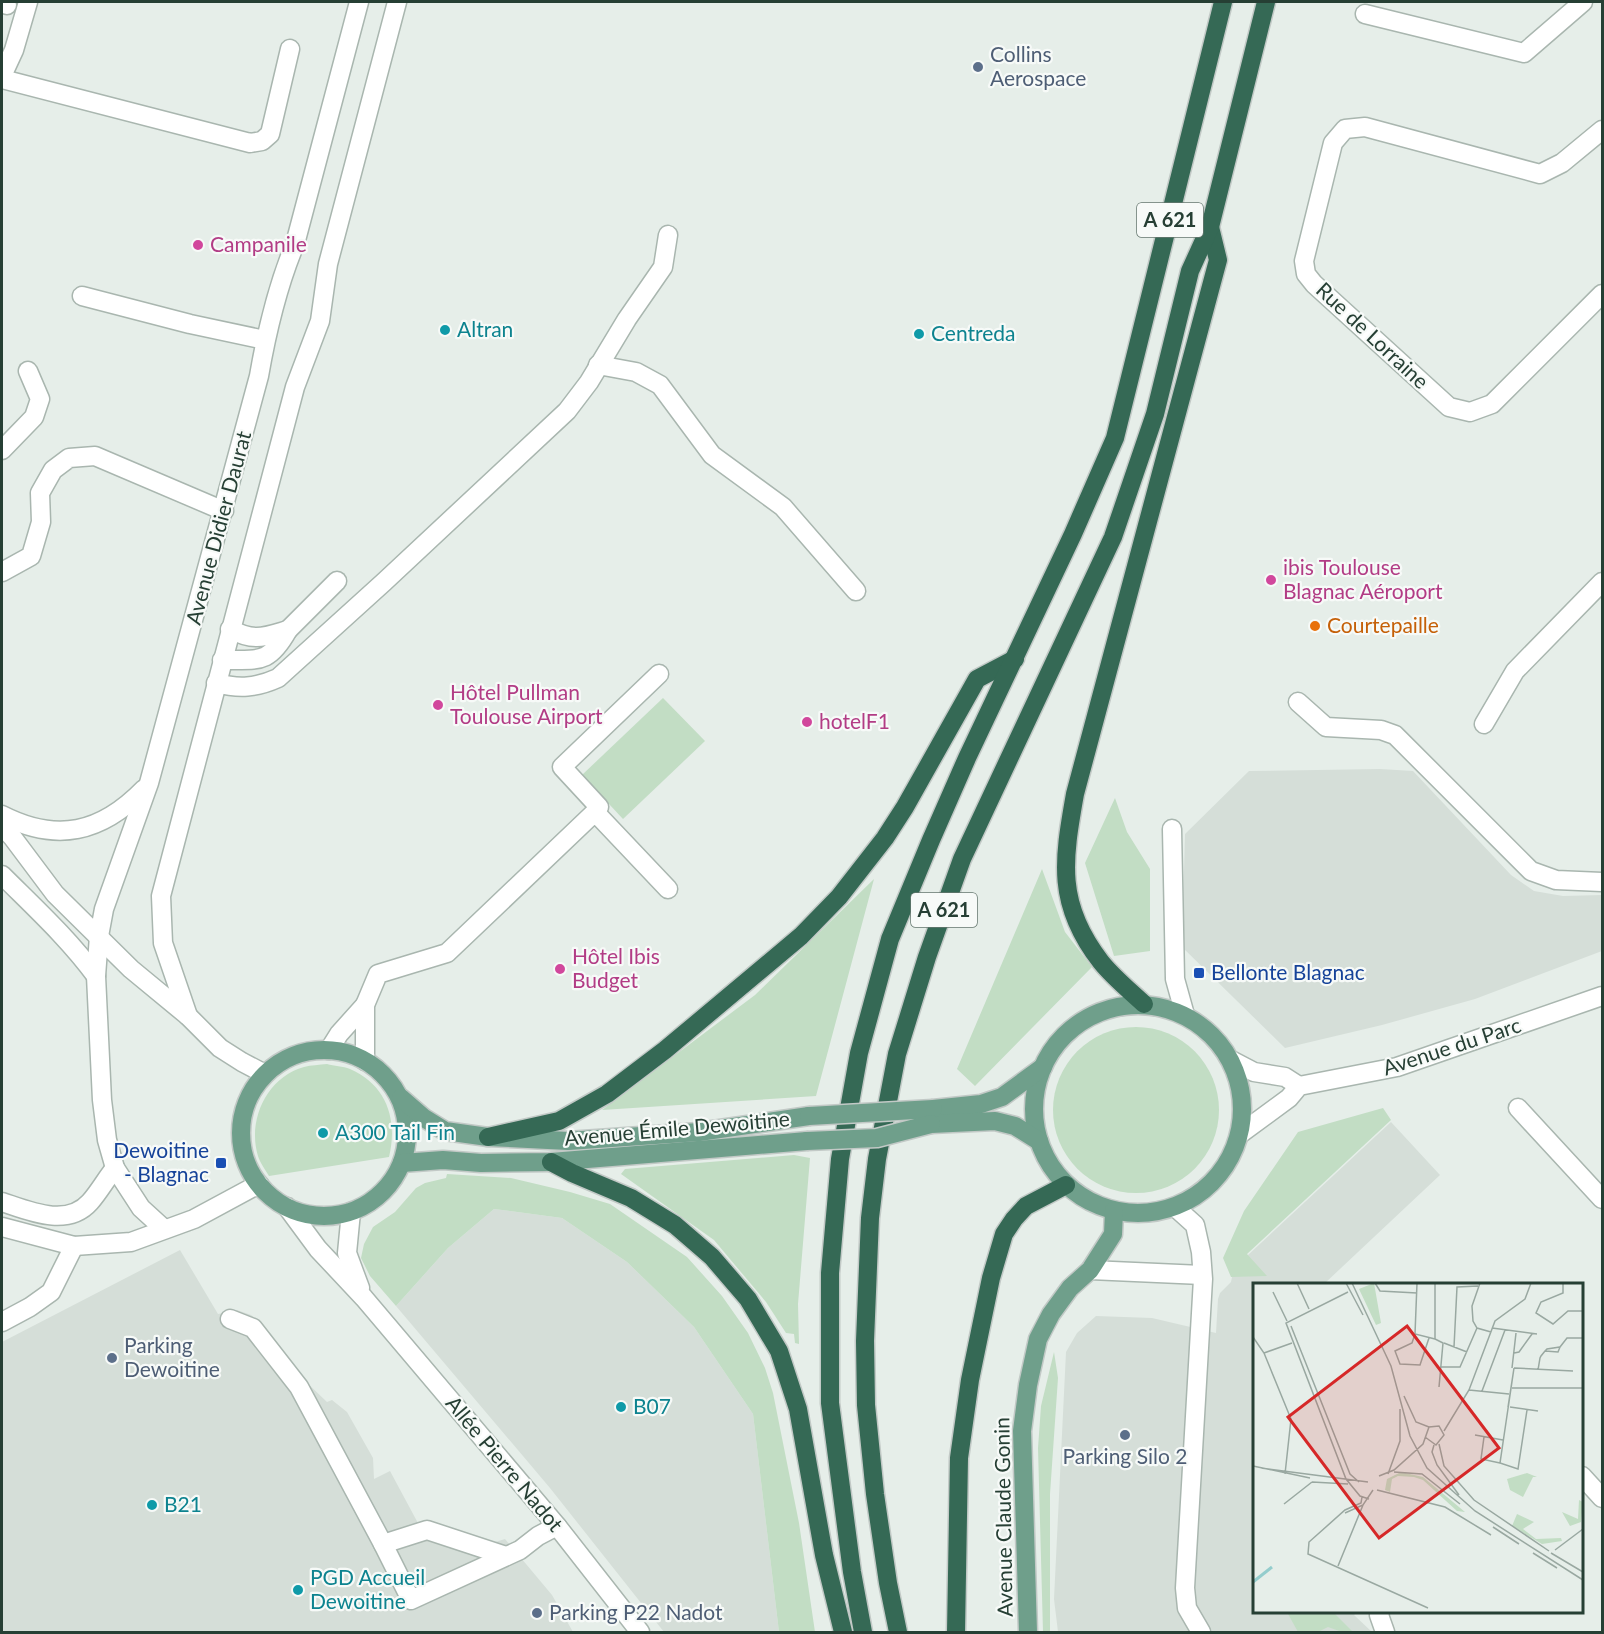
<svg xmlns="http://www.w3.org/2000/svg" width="1604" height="1634" font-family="Lato,sans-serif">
<rect width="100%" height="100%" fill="#e6eee9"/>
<g fill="#d5ded8">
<path d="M1380,769l33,2 98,104 23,16 29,5 39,-1v56l-127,48 -93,26 -97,23 -103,-101 3,-113 64,-63z"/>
<path d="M1391,1122l49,53 -116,109h-70v328h103l-3,3 18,17h-314l-4,-33 12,-247 11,-19 19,-17 56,2 64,15 2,-34 2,-6 11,-11 3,-14z"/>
<path d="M494,1209l68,9 65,44 67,65 59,87 26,218h-115l-114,-144 -154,-182 52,-58z"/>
<path d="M180,1250l38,64 19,-4 14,5 11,9 15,30 50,48 5,-2 15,12 26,46 1,21 16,-8 29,54 10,-5 63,23 13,-4 47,56 21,37h-571v-290z"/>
</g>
<g fill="#c2ddc4">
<path d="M663,698l42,43 -82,78 -41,-44z"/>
<path d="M1115,798l12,34 23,37v82l-36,5 -29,-93z"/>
<path d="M1042,869l23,63 27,35 -117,119 -18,-17z"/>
<path d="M874,879l-58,217 -214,14 153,-115z"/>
<circle cx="1136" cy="1110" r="83"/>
<path d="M327,1064c7,2 16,2 23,5 37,16 48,51 39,88l-120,19c-4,-7 -9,-13 -11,-20 -11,-36 9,-79 46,-89 7,-2 15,-2 23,-3z"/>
<path d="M1383,1108l8,12 -144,134 20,22 -36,1 -8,-19 21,-47 54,-79z"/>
<path d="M794,1155l16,3 -12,146 1,40 -4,-1 -1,-9 -8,-1 -20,-31 -52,-62 -93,-66 4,-5z"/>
<path d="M447,1174l64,4 59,14 40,12 77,53 35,39 26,37 17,35 8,25 26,130 16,109h-36l-26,-218 -59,-87 -67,-65 -65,-44 -68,-9 -46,39 -52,58 -26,-30 -9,-18 3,-14 9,-17 22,-15 21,-24 9,-5 21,-5z"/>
<path d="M1054,1352l4,26 -8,116v138h-7l-5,-184 3,-42z"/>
<path d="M1287,1612h46l20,20h-11l-14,-5 -10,5h-20z"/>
</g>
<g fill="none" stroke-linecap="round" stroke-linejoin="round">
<defs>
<g id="minor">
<path d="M4,2l3,3"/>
<path d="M1365,14l159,39 59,-51"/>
<path d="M2,76l12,-26 14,-48"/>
<path d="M2,79l248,64 12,-2 8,-7 20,-85"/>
<path d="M1602,130l-40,33 -22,11 -175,-47 -20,2 -12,14 -29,118 2,13 8,10 135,123 21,5 22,-8 110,-110"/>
<path d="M82,296l108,28 75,16"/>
<path d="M598,365l38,7 24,13 52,70 71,52 73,84"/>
<path d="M2,450l32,-33 6,-18 -12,-28"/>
<path d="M2,572l29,-16 10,-34 -1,-29 13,-23 16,-12 26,-2 129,55"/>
<path d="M288,630l49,-49"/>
<path d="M222,660c36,-1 46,6 66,-30 -24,7 -34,12 -58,-1"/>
<path d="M216,683c23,6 40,5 62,-5l106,-96 183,-171 22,-29 38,-63 36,-52 5,-32"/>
<path d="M1298,702l28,25 55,3 14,5 136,136 25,9 46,2"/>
<path d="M1484,724l31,-53 87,-89"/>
<path d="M595,812l4,-5 -37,-40 97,-93"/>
<path d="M2,815c55,28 99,18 142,-26"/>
<path d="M2,826l11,12 42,56 76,75 57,47 32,32 22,14 23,12"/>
<path d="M1172,829l3,150 10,36"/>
<path d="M2,875c32,32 67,64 94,101"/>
<path d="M188,1016l-25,-73 -2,-47 134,-509 25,-66 8,-57 69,-262"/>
<path d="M329,1050l10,-16 26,-29"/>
<path d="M1231,1060l23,12 31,5 14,9"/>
<path d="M365,1061v-56l13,-31 69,-21 148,-141 73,77"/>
<path d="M1518,1108l84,91"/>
<path d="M1240,1134l49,-36 10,-12 98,-19 205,-71"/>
<path d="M2,1202c27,9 65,26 88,0 9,-10 16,-23 25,-34"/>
<path d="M287,1207l31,42 46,49 193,228 83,106"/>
<path d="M1175,1207l20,18 6,27 2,27 -18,309 2,20 14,24"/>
<path d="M351,1212l-4,41 13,35"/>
<path d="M2,1227l72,19 57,-4 63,-23 65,-35"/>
<path d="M164,1229l-23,-21 -26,-40 -8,-28 -5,-40 -6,-124 3,-40 5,-27 45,-126 110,-407c8,-46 18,-89 36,-132l64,-242"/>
<path d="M1090,1270l112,5"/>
<path d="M230,1319l23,9 46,59 84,157 28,56 109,-50 18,-14 19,-10"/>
<path d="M2,1322l28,-15 21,-15 23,-46"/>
<path d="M1582,1476l20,22"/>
<path d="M383,1544l44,-14 79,26"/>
<path d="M1380,1612l-1,3 6,17"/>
</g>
<g id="major">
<circle cx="1138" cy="1109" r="104"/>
<circle cx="324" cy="1133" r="83"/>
<path d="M401,1098l23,20 21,13 43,6 80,4 131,-9 110,-16"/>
<path d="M933,1109l48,-5 21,-7 41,-30"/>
<path d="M931,1124l64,-3 20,5 24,15"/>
<path d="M402,1163l41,-3 38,3 70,-1 256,-21"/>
<path d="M1028,1632l-6,-201 6,-46 10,-46 13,-25 19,-26 20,-18 23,-36 1,-23"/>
</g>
<g id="highway">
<path d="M1144,1004c-14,-13 -31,-27 -43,-42 -45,-58 -38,-101 -26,-168l143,-534 -8,-33"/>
<path d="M488,1137l71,-16 48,-27 58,-44 136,-114 38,-39 46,-59 20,-31 72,-128 38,-20"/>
<path d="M551,1162l21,11 59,25 44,27 37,32 36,42 31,52 19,58 26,146 19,77"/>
<path d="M863,1632l-11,-60 -22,-169v-130l10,-114 19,-106 31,-114 41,-99 36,-82 106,-224 42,-96 108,-436"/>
<path d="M898,1632l-10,-49 -13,-89 -9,-89 -1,-64 5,-123 7,-59 20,-105 30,-97 35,-98 151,-322 42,-123 35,-143 20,-44 56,-225"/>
<path d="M956,1632l3,-174 11,-78 21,-102 13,-44 10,-15 12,-13 40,-21"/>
</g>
</defs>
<use href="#minor" stroke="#a9b6af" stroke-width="21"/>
<use href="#major" stroke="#c2c9c6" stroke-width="21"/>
<use href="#highway" stroke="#c2c9c6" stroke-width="21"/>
<use href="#minor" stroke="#fff" stroke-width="18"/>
<use href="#major" stroke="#6f9f8b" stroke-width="18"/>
<use href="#highway" stroke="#356955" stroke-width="18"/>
<defs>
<g id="major-bridge">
<path d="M809,1116l124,-7"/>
<path d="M807,1141l70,-3 54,-14"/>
</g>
</defs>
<use href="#major-bridge" stroke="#c2c9c6" stroke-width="21" stroke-linecap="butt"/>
<use href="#major-bridge" stroke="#6f9f8b" stroke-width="18"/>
</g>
<g fill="#5c6f8a" stroke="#f7faf8" stroke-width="2">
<circle cx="978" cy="67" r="6"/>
<circle cx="112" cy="1358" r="6"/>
<circle cx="1125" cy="1435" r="6"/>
<circle cx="537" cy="1613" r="6"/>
</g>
<g fill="#d1479c" stroke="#f7faf8" stroke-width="2">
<circle cx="198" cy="245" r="6"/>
<circle cx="1271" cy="580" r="6"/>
<circle cx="438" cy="705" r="6"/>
<circle cx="807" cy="722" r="6"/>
<circle cx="560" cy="969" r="6"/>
</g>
<g fill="#0f9aa8" stroke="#f7faf8" stroke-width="2">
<circle cx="445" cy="330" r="6"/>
<circle cx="919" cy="334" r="6"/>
<circle cx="323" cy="1133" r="6"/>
<circle cx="621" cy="1407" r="6"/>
<circle cx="152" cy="1505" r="6"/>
<circle cx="298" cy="1590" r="6"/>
</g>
<circle fill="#e8710a" stroke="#f7faf8" stroke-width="2" cx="1315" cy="626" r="6"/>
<g fill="#1a4fb4" stroke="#f7faf8" stroke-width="2">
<rect x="1193" y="967" width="12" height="12" rx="3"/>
<rect x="215" y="1157" width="12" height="12" rx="3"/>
</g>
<g text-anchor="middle" stroke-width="4.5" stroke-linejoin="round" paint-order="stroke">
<g fill="#f7faf8" stroke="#65776f" stroke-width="1.5">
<rect x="1137" y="203" width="66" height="34" rx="4.5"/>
<rect x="911" y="893" width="66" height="34" rx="4.5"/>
</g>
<g font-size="20" font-weight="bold" fill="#263f34">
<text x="1170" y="227">A 621</text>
<text x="944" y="917">A 621</text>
</g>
<g font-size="21" fill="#4e5e75" stroke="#f7faf8" text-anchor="start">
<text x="990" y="62">Collins<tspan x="990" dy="24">Aerospace</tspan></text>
<text x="124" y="1353">Parking<tspan x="124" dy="24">Dewoitine</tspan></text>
<text x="1125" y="1464" text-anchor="middle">Parking Silo 2</text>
<text x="549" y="1620">Parking P22 Nadot</text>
</g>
<g font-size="21" fill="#b23c85" stroke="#f7faf8" text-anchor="start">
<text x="210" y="252">Campanile</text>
<text x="1283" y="575">ibis Toulouse<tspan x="1283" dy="24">Blagnac Aéroport</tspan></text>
<text x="450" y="700">Hôtel Pullman<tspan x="450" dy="24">Toulouse Airport</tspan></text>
<text x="819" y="729">hotelF1</text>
<text x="572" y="964">Hôtel Ibis<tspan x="572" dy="24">Budget</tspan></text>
</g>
<g font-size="21" fill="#0d838f" stroke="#f7faf8" text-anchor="start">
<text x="457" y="337">Altran</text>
<text x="931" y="341">Centreda</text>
<text x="335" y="1140">A300 Tail Fin</text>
<text x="633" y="1414">B07</text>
<text x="164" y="1512">B21</text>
<text x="310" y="1585">PGD Accueil<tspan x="310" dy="24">Dewoitine</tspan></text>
</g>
<g font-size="21" fill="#263f34" stroke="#f7faf8">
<text transform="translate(1372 336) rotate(43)" y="7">Rue de Lorraine</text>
<text transform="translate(219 528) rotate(-75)" y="7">Avenue Didier Daurat</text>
<text transform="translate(1452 1047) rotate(-18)" y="7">Avenue du Parc</text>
<text transform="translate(677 1129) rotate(-5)" y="7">Avenue Émile Dewoitine</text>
<text transform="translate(504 1464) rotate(50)" y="7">Allée Pierre Nadot</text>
<text transform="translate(1004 1517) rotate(-91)" y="7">Avenue Claude Gonin</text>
</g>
<g font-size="21" fill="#c56008" stroke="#f7faf8" text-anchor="start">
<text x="1327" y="633">Courtepaille</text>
</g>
<g font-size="21" fill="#164399" stroke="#f7faf8" text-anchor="start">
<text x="1211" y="980">Bellonte Blagnac</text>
<text x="209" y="1158" text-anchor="end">Dewoitine<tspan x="209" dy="24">- Blagnac</tspan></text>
</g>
</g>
<g transform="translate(1253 1283)">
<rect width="330" height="330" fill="#e6eee9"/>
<path d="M121,0l7,40 -5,2 -17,-36zM148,189l22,5 42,35 -8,-1 -34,-31 -9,-3 -16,-1 -6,3 -2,13 -5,-2 2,-11zM274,190l10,4h-4l-10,20 -13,-7 -3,-11zM326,217l4,2 -2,20 -11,4 -8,-14 16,7zM264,231l17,8 -11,7 13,10 25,-1 1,3 -20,3 -30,-18z" fill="#c2ddc4"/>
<path fill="none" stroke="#94cdcd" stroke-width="3" d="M0,299l19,-15"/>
<path fill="none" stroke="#99a8a1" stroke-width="1.5" d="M44,0l12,26M93,0l17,32M99,0l39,83 19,70 17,32 48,43 108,69M122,0l5,8 37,2M164,0l-2,51 20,5M182,0v56l8,4 -4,44M227,0l-8,23 1,15 4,7 14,4M310,0v10l-22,9 -5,11 17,11 15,-13h15M20,9l14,29M95,9l-62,31 60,156 14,17 9,3M38,43l59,148 9,8M239,45l45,6M162,51l-3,9 -17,8 5,13 20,1 9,-27M0,54l11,16 27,66 -6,55M191,60l23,9M201,64l3,-60 21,-1M307,64l7,-9h16M11,70l28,-10M261,70l5,-1 13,-18M187,84h20l17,-39M259,85l4,-35M261,85l59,3M285,87l2,-12 1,-2 4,-5 2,-2 13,-2 -2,5 -13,-1M259,105h71M216,107l40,4M229,108l23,-61M151,113l12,26 13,5M255,124l6,-39 -14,95 18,6 9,-59M257,124l28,4M191,148l25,-41 26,-69 30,-22 6,-16M222,152l28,5M231,154l-3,22 19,4M186,161l5,22 30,34 75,51M181,162l-2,7 5,13 22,30M0,183l57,12M8,185l107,14M141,189l28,2 38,30M135,191l12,-33v-32M126,193l15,-6 29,-26 6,-17 10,-1 5,9 -8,10 -11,-8M59,199l36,2M124,207l68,17 46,28M109,214l-1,6 -16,7 -36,32 -1,12 120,54M31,221l28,-22M92,230l18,-8 10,-15M240,244l26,17M302,267l28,-21M280,270l24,15M298,270l32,19M85,283l25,-61"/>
<path fill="#d62828" fill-opacity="0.15" stroke="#d62828" stroke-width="3" d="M154,43l92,122 -120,90 -91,-121z"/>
<rect width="330" height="330" fill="none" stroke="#263f34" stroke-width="3"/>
</g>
<rect width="1604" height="1634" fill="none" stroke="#263f34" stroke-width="6"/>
</svg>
